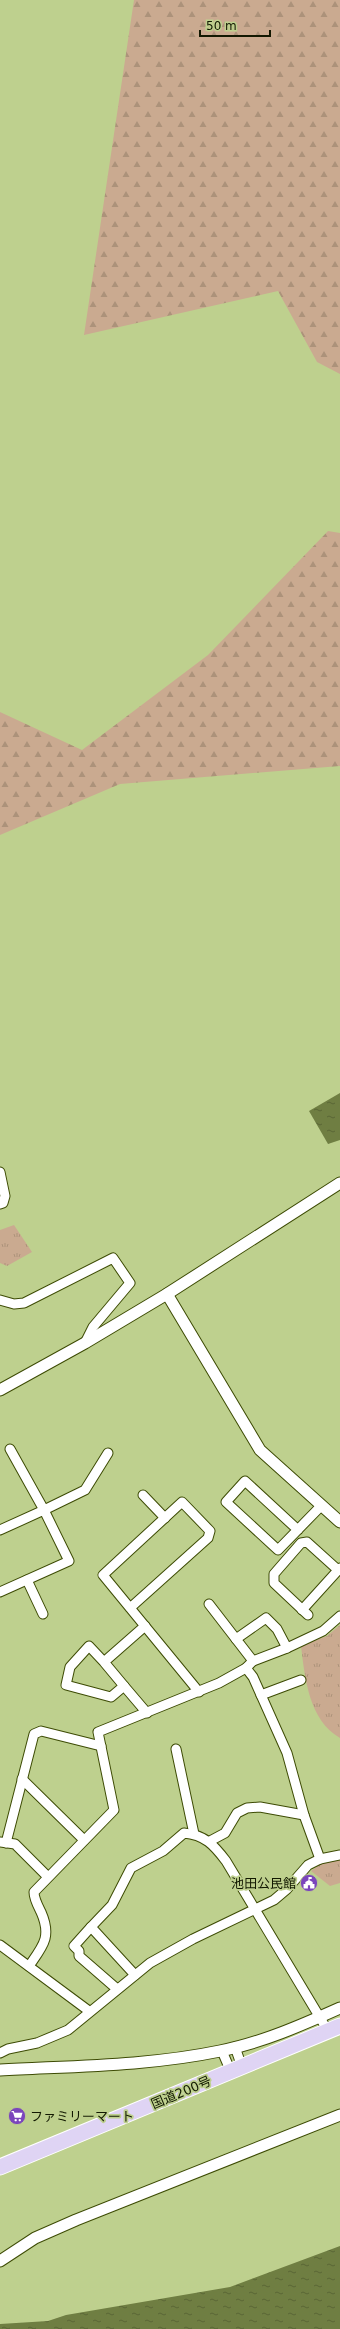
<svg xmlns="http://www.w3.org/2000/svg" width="340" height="2329" font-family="'DejaVu Sans','Noto Sans JP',sans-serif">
<defs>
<pattern id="grass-tufts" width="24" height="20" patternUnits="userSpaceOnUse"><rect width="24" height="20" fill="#caaa90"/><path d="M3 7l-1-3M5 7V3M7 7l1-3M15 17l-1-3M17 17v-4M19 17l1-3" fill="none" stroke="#ac927a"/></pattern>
<pattern id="forest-firs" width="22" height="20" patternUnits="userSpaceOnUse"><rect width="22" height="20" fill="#caaa90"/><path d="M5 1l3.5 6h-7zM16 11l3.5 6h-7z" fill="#ac927a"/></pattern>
<pattern id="water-ripples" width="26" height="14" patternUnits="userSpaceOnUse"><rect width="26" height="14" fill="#6f7e42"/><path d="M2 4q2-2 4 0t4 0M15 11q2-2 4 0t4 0" fill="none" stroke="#5a6635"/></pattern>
</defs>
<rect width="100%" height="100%" fill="#bed08e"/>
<g fill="url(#grass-tufts)">
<path d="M14,1225l18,27 -25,14 -7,-3v-33z"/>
<path d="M340,1625v113c-31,-18 -35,-59 -39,-92l26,-10z"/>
<path d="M340,1860v23l-10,3 -19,-15 11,-8z"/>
</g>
<g fill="url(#forest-firs)">
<path d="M134,0h206v374l-23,-12 -39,-71 -194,44z"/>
<path d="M328,531l12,2v233l-220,18 -120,51v-123l82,38 126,-95z"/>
</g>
<g fill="url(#water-ripples)">
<path d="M340,1093v47l-12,4 -19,-33z"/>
<path d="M340,2246v83h-340v-5l48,-3 18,-6 164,-28z"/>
</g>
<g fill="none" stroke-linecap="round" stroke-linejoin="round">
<defs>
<g id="minor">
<path d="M0,1172l5,24 -2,7 -3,1"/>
<path d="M0,1300l14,4 10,-1 89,-45 17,25 -37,44 -8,16"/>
<path d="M10,1449l34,61 41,-20 23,-37"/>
<path d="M143,1495l22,23"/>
<path d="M0,1530l44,-20 25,51 -69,31"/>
<path d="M298,1530l-53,-49 -19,21 52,48 43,-44"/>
<path d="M27,1580l16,34"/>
<path d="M209,1604l27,35"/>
<path d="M130,1608l78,-70 2,-7 -28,-29 -79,73 96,117"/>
<path d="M302,1610l38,-42"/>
<path d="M308,1615l-34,-32v-9l27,-31 6,-1 31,28"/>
<path d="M253,1661l-17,-22 30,-21 11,11 10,19"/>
<path d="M104,1662l20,24 -13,11 -45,-12 4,-18 19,-21 15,16 41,-36"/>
<path d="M246,1668l7,9 34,76 17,62 16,44"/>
<path d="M124,1686l23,27"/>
<path d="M261,1695l40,-15"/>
<path d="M176,1749l18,85"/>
<path d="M22,1779l62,61"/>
<path d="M210,1841l15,-8 12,-20 10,-5 13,-1 44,8"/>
<path d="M0,1842l15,2 32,32"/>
<path d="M6,1843l28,-109 7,-3 60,15"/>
<path d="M91,1927l-17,19 5,5v5l38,33"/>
<path d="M0,1945l89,66"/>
<path d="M29,1966c14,-20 23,-29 12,-54 -3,-6 -7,-13 -7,-20l80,-82 -16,-78 121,-49 27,-15 7,-7 34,-13 36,-17 17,-15"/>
<path d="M135,1975l-44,-48 21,-22 19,-37 32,-17 21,-18c21,2 30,12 42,28l102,170"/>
<path d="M235,2047l7,20"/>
<path d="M222,2051l9,21"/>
<path d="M0,2053l8,-4 29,-6 31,-13 82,-67 43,-24 81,-39 13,-11 21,-24 12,-6 20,-4"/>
</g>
<g id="tertiary">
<path d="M167,1294l93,156 80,72"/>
<path d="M0,1390l85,-47 82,-49 173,-111"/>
<path d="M0,2070c73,-4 148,-4 220,-19 41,-8 82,-26 120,-43"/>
<path d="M0,2261l35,-23 41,-18 264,-105"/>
</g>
<path id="trunk" d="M0,2167l340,-141"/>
</defs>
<use href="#minor" stroke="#3d4b04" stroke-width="11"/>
<use href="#tertiary" stroke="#3d4b04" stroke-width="13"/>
<use href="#trunk" stroke="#fff" stroke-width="17"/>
<use href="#minor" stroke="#fff" stroke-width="9"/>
<use href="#tertiary" stroke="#fff" stroke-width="11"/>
<use href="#trunk" stroke="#dfd4f4" stroke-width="15"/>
</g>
<defs>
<symbol id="civic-disc" viewBox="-11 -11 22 22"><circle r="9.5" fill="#7b45bc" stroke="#bed08e"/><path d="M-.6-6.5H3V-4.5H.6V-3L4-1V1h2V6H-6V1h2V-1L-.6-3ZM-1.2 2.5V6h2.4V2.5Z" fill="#fff"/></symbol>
<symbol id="supermarket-disc" viewBox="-11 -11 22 22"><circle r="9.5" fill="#7b45bc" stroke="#bed08e"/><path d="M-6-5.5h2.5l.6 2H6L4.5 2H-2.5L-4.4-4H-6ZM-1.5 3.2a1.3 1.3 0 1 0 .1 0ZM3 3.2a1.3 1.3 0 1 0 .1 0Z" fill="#fff"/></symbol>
</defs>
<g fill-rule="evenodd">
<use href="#civic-disc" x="299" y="1873" width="20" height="20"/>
<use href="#supermarket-disc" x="7" y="2106" width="20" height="20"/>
</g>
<g text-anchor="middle" stroke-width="3.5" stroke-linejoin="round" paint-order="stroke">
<g font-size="13" fill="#121801" stroke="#bed08e" text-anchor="end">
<text x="296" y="1888">池田公民館</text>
<text x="30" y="2121" text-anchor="start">ファミリーマート</text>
</g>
<g font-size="13" fill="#121801" stroke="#bed08e">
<text transform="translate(181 2092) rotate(-23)" y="5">国道200号</text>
</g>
</g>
<path d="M200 30v6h70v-6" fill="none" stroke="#121801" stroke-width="2"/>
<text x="206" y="30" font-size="12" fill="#121801" stroke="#bed08e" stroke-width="3" paint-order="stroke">50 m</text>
</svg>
